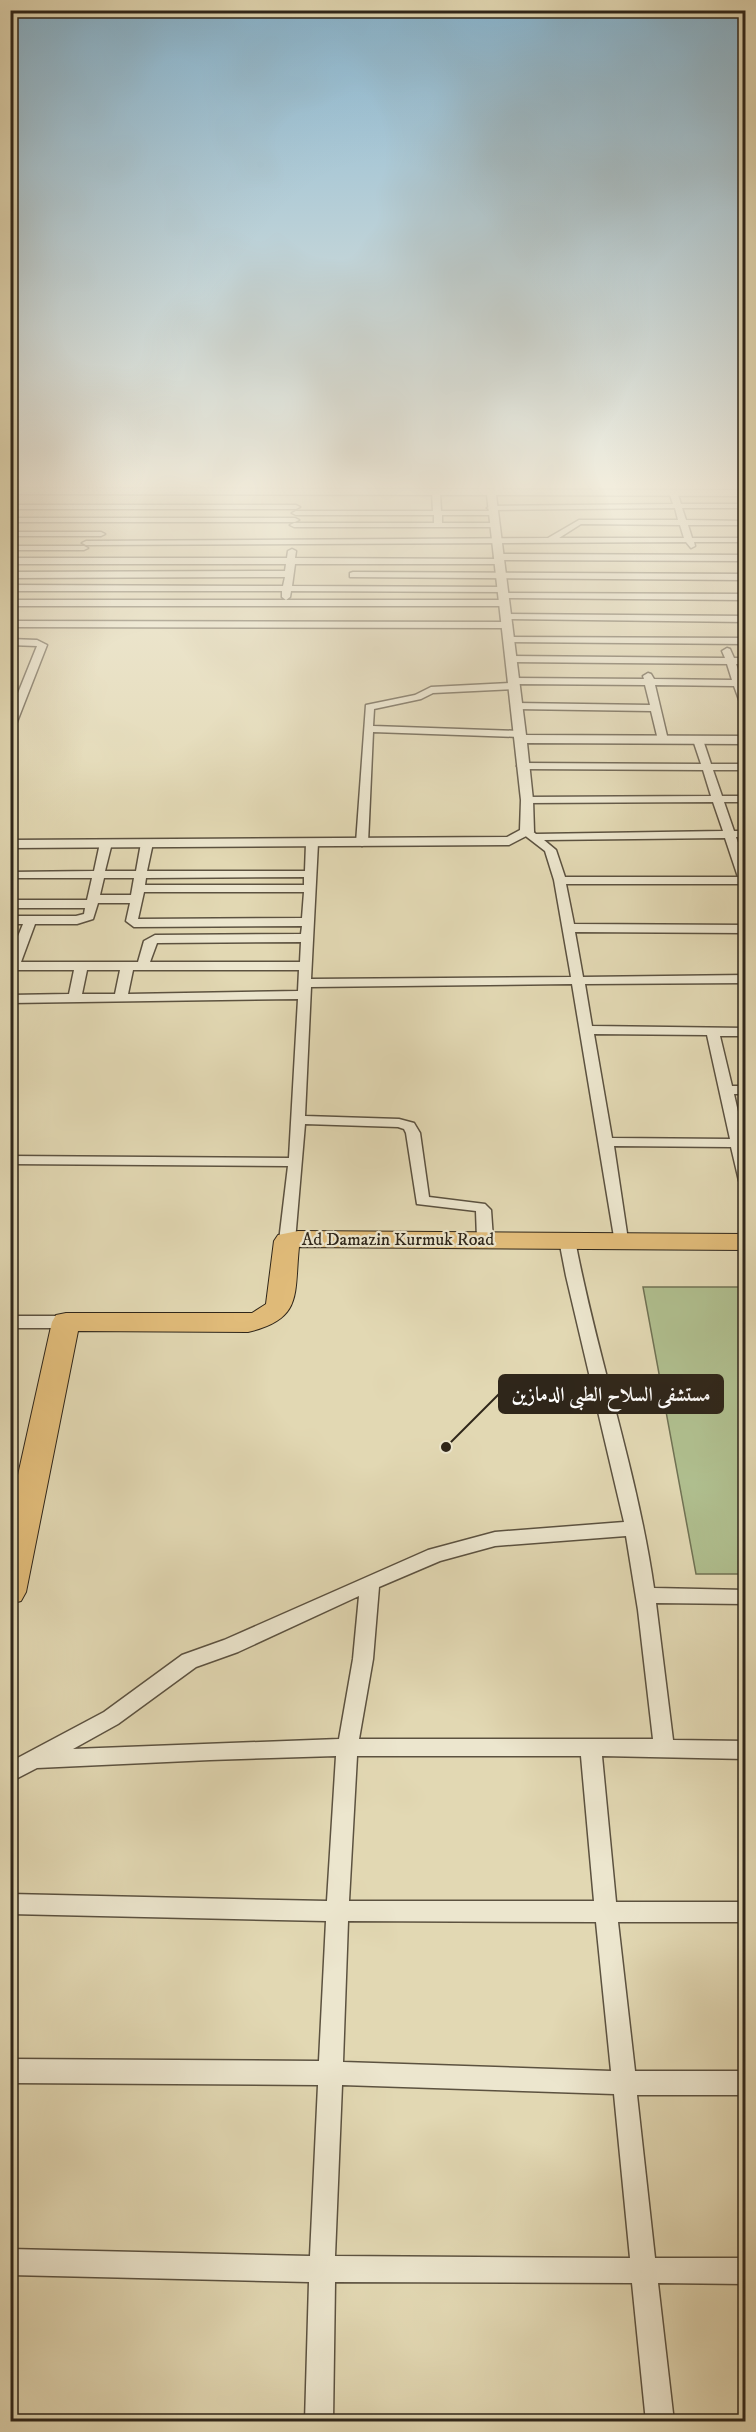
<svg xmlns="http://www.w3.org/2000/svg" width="756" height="2432" font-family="'IM FELL DW Pica',Amiri,serif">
<rect width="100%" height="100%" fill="#e2d8b3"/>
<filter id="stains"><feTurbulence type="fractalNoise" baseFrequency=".00333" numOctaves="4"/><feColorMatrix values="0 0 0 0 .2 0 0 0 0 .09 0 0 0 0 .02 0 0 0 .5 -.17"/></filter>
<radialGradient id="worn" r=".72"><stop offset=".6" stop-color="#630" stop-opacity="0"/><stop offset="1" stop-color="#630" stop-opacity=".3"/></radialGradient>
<path fill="#b0bf8f" stroke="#707254" stroke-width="1.5" d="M643,1287h102v287h-49z"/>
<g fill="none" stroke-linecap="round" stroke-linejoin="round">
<defs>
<g id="minor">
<path d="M494,484h8l1,10h-6z"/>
<path d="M590,484h8l2,10h-6z"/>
<path d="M436,490l4,2 1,19h51l4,2 -4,2h-50v8h52l4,2 -4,2h-200l-4,-2 4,-2h140v-8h-138l-4,-2 4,-2h137l-1,-19z"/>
<path d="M673,490l4,2 4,12h65v4h-64l4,12 60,1v4h-58l4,13h54v4h-52l1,4 -4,2 -5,-6 -600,3 -4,-2 4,-2 462,-3 31,-18h99l-3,-12 -184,2 -4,-2 4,-2 182,-2 -4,-12zM581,524l99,1 4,13h-125z"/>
<path d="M10,505h286l4,2 -4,2h-286z"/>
<path d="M10,518h285l4,2 -4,2h-285z"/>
<path d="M10,532h91l4,2 -4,2h-91z"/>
<path d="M10,546h74l4,2 -4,2h-74z"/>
<path d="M292,549l4,2 -1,7 203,1 -4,-2 4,-3 248,1v6l-248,-1 4,2 -1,2h-206l-3,22 213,1 1,2 -4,3 -211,-1 -1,6 -4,3 -4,-3v-6h-272v-6l273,1 2,-9 -275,1v-6l275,-1 1,-7h-276v-6h277l1,-7z"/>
<path d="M353,572l393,2v6l-396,-3v-4z"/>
<path d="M504,593l242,1v6l-245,-2v-4z"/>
<path d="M10,600h494l4,3 -4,3h-494z"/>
<path d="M506,614l240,2v6l-243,-3v-4z"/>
<path d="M10,621l497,1 5,3 -5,3 -497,-1z"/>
<path d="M509,637l237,1v6l-240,-2v-4z"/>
<path d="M10,639l27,1 10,5 -32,82 -5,3v-17l27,-67 -27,-1z"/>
<path d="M727,648l3,1 4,9h12v6h-10l6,16h4v28l-5,-3 -7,-19 -79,-1 13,55 -5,3 -5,-3 -7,-29 -135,-2 -5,-3 5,-3 134,2 -5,-20 -128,-1 2,2 -5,3 -81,4 -12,6 -47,10 -1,17 146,5 5,3 -5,3 -146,-5 -5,111 -6,3 -6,-3 10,-138 49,-10 16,-8 80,-4 -3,-2 5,-3 131,1 -1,-3 5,-3 3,1 3,5 78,1 -5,-16 -216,-2 -5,-3 5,-3 214,2 -3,-7z"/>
<path d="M694,738l9,2 8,24h35v6h-33l9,26h24v6h-22l10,29h12v6h-10l10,28v22l-6,-3h-174l8,40 172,1v8l-171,-1 8,45 163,-2v8l-161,1 7,42 154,2v8h-26l12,50h14v8h-12l11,49 1,42 -7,-4 -8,-34 -117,-1 14,94 -3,3h-10l-43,-259 -261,3 -6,129 94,3 15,4 6,10 9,64 56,7 6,6 2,29 -3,3h-10l-3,-3 -1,-28 -59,-7 -11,-71 -2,-4 -6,-2 -93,-3 -10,117 -8,5 -8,-5 9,-75 -278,-2v-8l279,2 9,-159 -288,4v-8l59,-1 5,-24h-64v-14l13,-32h-13v-8h66l8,-2 1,-6h-75v-8h77l5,-22h-82v-6l84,-1 6,-28 6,-3 6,3 -7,28h31l5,-28 6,-3 6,3 -6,28h158l1,-28 6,-3 6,3 -7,136 260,-2 -17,-97 -9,-29 -22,-17v-4h8l5,4 187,-3 -10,-29 -186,1 -5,-3 5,-3 184,-1 -8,-26 -181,-1 -5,-3 5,-3 179,1 -8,-24zM725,838l13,39h-173l-9,-27 -12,-10zM304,877v8h-159l1,-7zM104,878h30l-3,17h-31zM144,892h160l-2,26 -164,1zM98,903h32l-4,18 8,6 168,-1 -1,8 -146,1 -11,6 -6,21h-117l14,-38h42l16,-5zM301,942l-1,20h-150l7,-19zM87,970h33l-5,24h-33zM133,970h166l-1,21 -170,3zM594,1034l113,1 23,104 -118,-1z"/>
<path d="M567,1235l8,5c22,117 62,230 79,348l92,2v14l-90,-1 17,137 73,1v18l-144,-3 14,146h130v20h-128l17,149h111v24h-109l18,163h91v26l-88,-1 16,139h-28l-14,-139 -297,-1 -2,140h-28l4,-140 -299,-7v-26l300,7 8,-171 -308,-2v-24l309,2 7,-140 -316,-7v-20l317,7 9,-145 -126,4 -173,8 -27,14v-20l94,-50 78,-57 42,-15 204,-90 67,-18 129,-10 -58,-246 -7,-36zM626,1536l12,74 15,129h-294l14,-80 6,-72 61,-26 55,-15zM359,1596l-6,63 -14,80 -266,10 45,-25 78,-57 42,-15zM357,1756h224l13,145h-245zM348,1921l248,1 15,149 -268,-9zM342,2085l272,9 16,164 -295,-2z"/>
</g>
<g id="tertiary">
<path d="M10,488l736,2v6l-250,-1 30,240 220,1v8l-219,-1 6,57 1,32 -25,13 -499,3v-8l497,-3 13,-7 1,-30 -34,-305 -477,-1z"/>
<path d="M10,1316h56l7,1 3,5 -3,5 -7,1h-56z"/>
</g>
<path id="trunk" d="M298,1231l448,3v16l-447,-3c-5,48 4,72 -51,85l-170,-1 -52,261 -5,9 -11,3v-93l42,-189 4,-7 10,-2h186l14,-9 8,-63 4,-6z"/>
</defs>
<use href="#minor" stroke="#5c5240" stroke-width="3"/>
<use href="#tertiary" stroke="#5c5240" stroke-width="3"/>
<use href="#trunk" stroke="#2f261a" stroke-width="2"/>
<use href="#minor" fill="#ece6ce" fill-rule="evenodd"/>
<use href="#tertiary" fill="#ece6ce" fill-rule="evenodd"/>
<use href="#trunk" fill="#e1bc7a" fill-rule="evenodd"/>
</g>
<linearGradient id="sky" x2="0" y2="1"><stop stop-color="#87b6d2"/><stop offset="0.59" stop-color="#f2eddd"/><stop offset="1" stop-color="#f2eddd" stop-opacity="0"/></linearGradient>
<rect width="756" height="824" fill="url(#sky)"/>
<g text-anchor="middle" stroke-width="4.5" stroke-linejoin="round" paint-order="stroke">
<g font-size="18" fill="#2f261a" stroke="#ece6ce">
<text x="398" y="1245">Ad Damazin Kurmuk Road</text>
</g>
</g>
<path fill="none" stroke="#2f261a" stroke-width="2" d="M446 1447L499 1394"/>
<circle fill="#2f261a" stroke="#ece6ce" stroke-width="2" cx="446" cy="1447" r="6"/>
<rect fill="#2f261a" stroke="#2f261a" stroke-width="2" x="499" y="1375" width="224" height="38" rx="6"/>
<g font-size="20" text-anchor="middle" font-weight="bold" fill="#fff">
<text x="611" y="1401">مستشفى السلاح الطبى الدمازين</text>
</g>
<rect width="756" height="2432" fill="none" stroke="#e2d8b3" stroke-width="36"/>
<rect x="12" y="12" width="732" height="2408" fill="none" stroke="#2f261a" stroke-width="3"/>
<rect x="18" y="18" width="720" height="2396" fill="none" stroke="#2f261a" stroke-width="1.5"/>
<rect width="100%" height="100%" filter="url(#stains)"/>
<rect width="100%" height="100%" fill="url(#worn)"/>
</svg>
